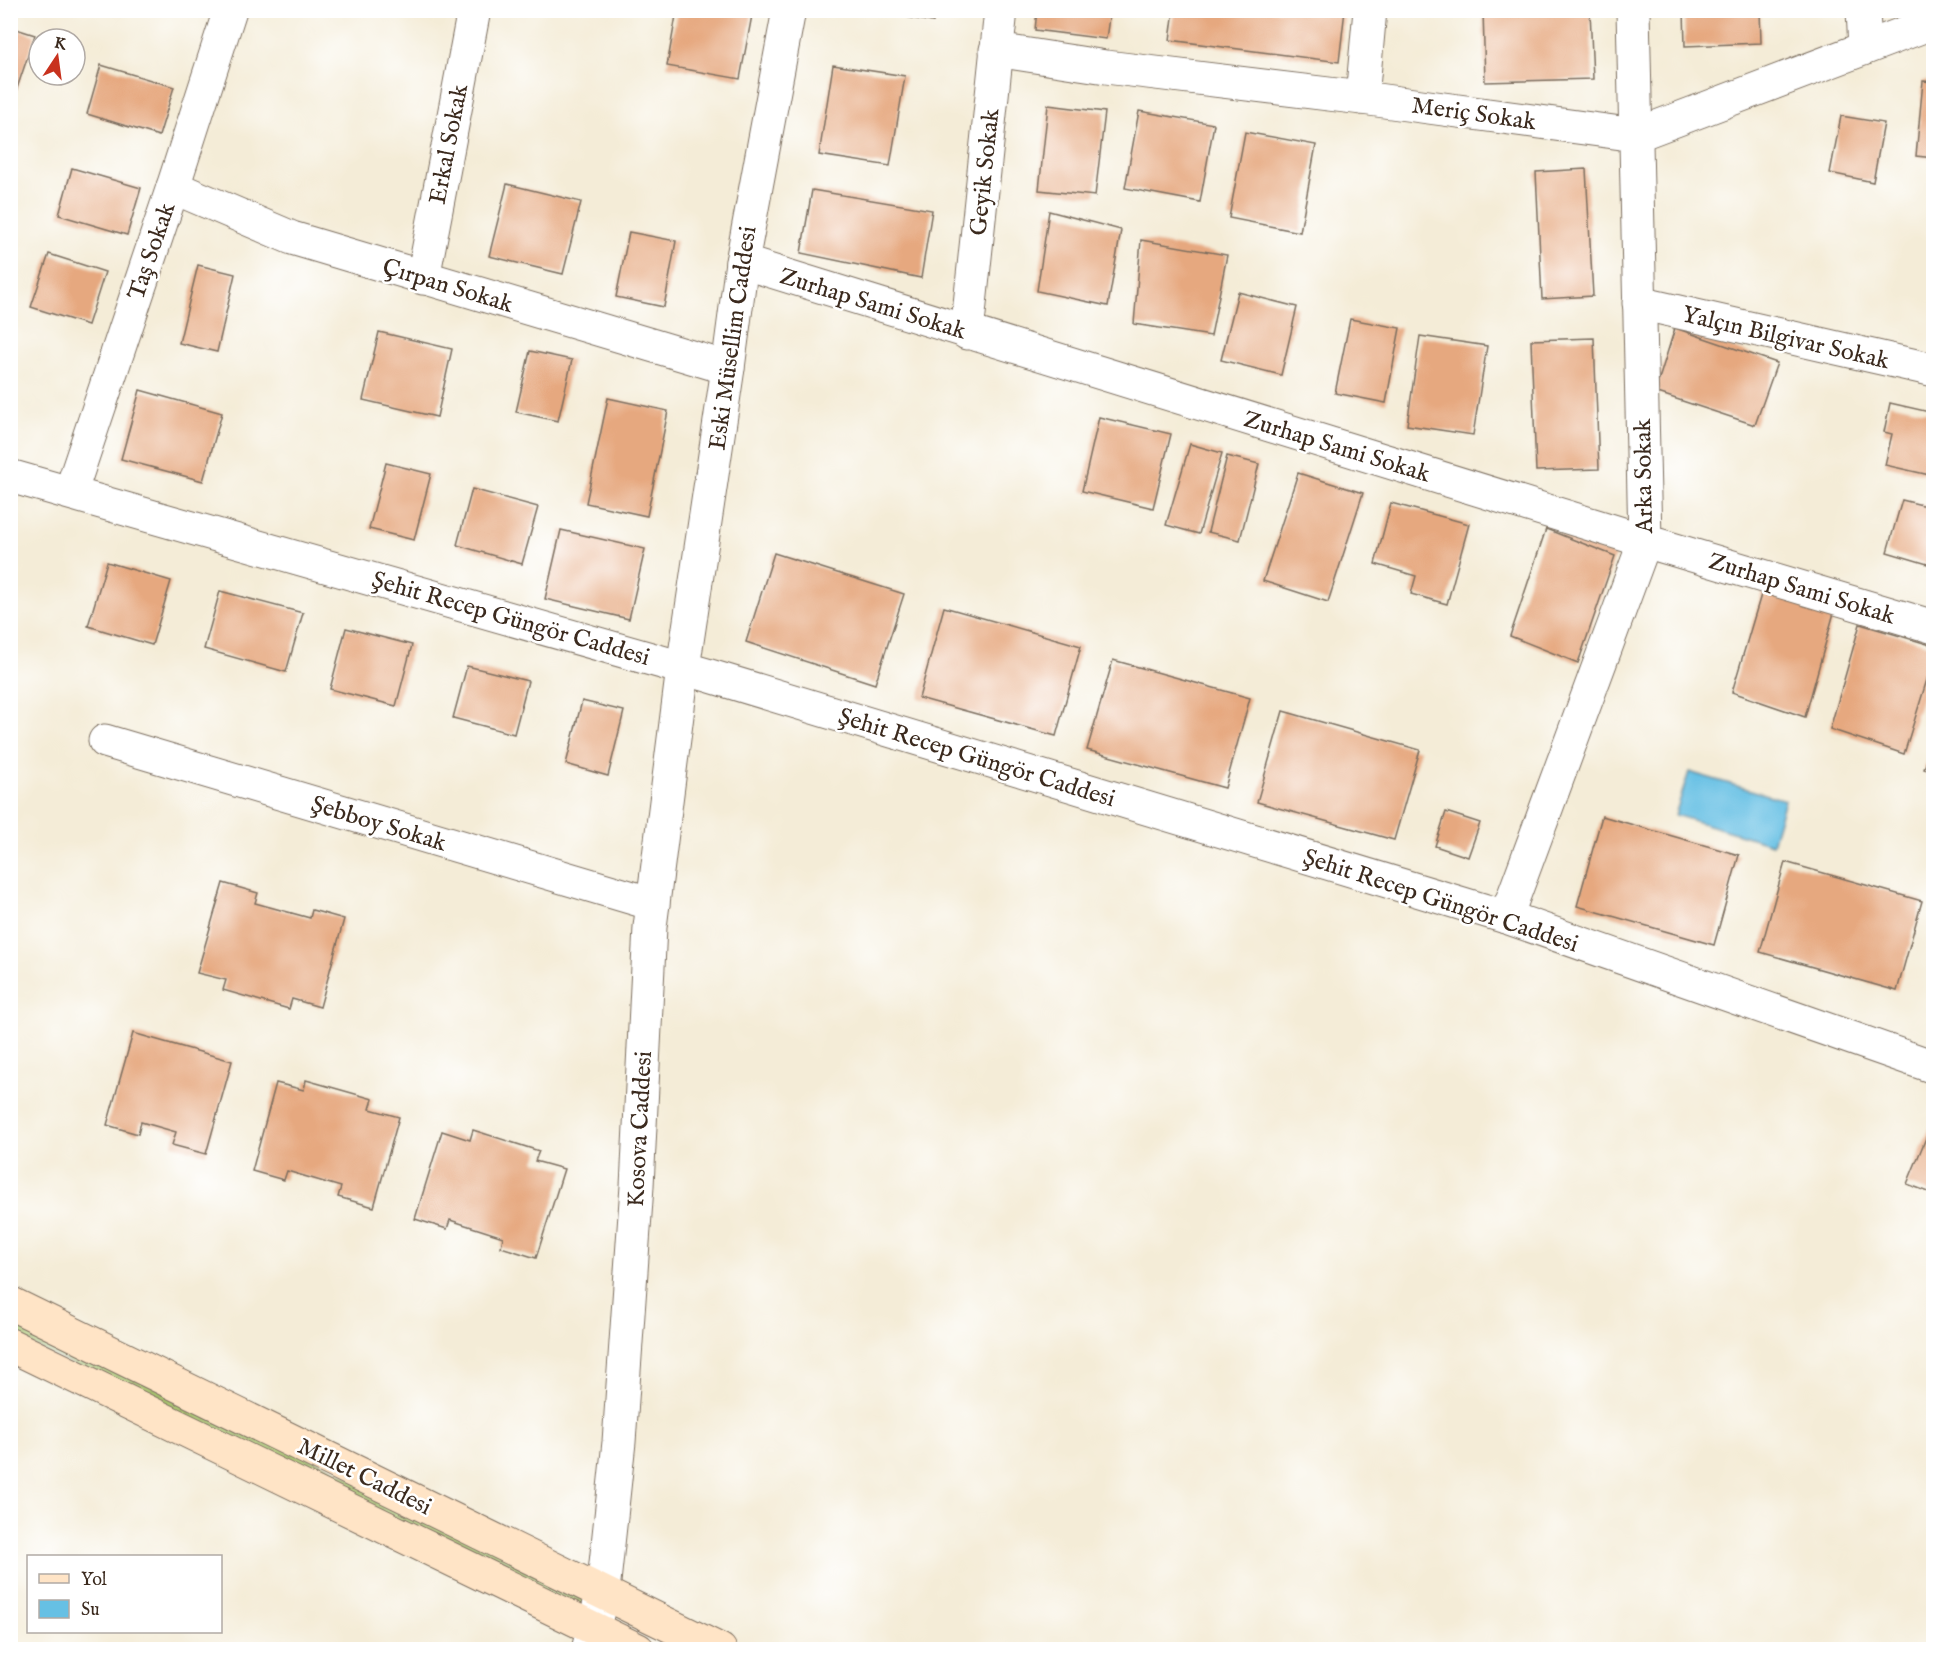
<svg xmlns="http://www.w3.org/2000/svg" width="1944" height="1660" font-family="'IM FELL English',serif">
<defs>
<pattern id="grass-dots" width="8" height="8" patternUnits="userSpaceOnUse" patternTransform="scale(1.5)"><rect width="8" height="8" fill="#aac86f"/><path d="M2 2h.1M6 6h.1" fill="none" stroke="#8ca35b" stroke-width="1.8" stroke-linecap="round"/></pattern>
</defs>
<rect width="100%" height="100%" fill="#fff"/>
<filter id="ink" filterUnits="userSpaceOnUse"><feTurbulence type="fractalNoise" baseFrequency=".0167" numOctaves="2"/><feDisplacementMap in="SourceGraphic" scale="12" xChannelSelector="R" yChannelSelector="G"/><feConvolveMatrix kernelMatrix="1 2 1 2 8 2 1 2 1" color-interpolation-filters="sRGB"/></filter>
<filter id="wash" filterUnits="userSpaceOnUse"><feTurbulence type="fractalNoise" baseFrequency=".008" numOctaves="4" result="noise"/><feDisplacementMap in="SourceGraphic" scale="24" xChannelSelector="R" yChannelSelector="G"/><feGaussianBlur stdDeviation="1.35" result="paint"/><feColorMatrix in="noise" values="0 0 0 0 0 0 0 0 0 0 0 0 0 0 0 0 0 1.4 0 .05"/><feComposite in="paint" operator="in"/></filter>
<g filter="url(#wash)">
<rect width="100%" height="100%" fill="#f4ecd7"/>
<path fill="url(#grass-dots)" stroke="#727946" stroke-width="1.5" d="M10,1312l580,282 -5,19 -574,-278z"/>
<path fill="#66c0e4" stroke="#507581" stroke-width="1.5" d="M1689,772l96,28 -13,44 -97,-29z"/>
<g id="blocks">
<g fill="#e6a87f">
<path d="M677,10h76l-13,69 -73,-13z"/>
<path d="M869,10h66l-2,12z"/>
<path d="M1037,10h73l-4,29 -71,-9z"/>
<path d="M1174,10h171l-6,52 -169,-22z"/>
<path d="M1483,10h107l3,69 -108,3z"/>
<path d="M1684,10h76l1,33 -76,3z"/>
<path d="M10,27l25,8 -24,71h-1z"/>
<path d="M101,65l73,22 -15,49 -72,-22z"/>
<path d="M833,65l72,11 -15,90 -71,-11z"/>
<path d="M1923,81l11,1v76l-18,-2z"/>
<path d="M1048,105l57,7 -10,84 -56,-6z"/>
<path d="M1139,111l75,13 -14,78 -75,-14z"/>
<path d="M1841,116l43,7 -11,59 -43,-9z"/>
<path d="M1245,132l71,13 -16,87 -71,-14z"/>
<path d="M72,168l69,20 -14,47 -68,-20z"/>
<path d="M1586,169l7,127 -51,3 -6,-127z"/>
<path d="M507,184l74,18 -18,72 -74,-18z"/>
<path d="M812,190l120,20 -11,68 -120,-25z"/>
<path d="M1049,211l72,19 -13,76 -71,-15z"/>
<path d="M629,232l47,9 -12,66 -48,-10z"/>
<path d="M1141,240l86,15 -16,81 -77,-12z"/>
<path d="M49,254l56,18 -17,53 -57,-18z"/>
<path d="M198,265l37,9 -18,78 -38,-9z"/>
<path d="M1238,292l59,15 -16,68 -60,-15z"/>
<path d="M1350,319l50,9 -14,75 -51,-10z"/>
<path d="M1675,328l102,35 -22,62 -100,-33z"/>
<path d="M379,332l73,17 -15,68 -74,-17z"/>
<path d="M1420,336l67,10 -14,89 -66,-10z"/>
<path d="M1594,338l5,131 -63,2 -5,-131z"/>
<path d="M530,351l42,9 -14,61 -42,-9z"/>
<path d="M140,390l82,23 -19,68 -82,-22z"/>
<path d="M608,398l60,13 -21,105 -61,-13z"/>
<path d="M1890,403l44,10v63l-49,-11 7,-31 -8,-2z"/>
<path d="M1099,417l72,17 -18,74 -71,-17z"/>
<path d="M1190,444l32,9 -23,81 -33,-9z"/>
<path d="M1227,456l32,8 -19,76 -32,-8z"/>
<path d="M386,463l45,11 -17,66 -45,-11z"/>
<path d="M1298,473l65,20 -35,109 -65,-21z"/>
<path d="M472,489l66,18 -16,57 -65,-19z"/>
<path d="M1902,500l32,8v58l-47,-14z"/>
<path d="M1391,503l78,21 -22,80 -36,-10 5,-18 -41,-12z"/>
<path d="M1546,529l69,27 -37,107 -68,-27z"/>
<path d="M561,530l84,19 -16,70 -84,-20z"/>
<path d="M774,553l130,41 -29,90 -129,-42z"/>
<path d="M107,562l64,19 -19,64 -64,-19z"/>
<path d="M1763,588l72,21 -30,108 -73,-25z"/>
<path d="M220,591l83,22 -17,59 -82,-23z"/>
<path d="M944,607l137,39 -25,90 -137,-38z"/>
<path d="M1860,624l74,22v11l-30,97 -74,-25z"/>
<path d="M346,628l66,17 -16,61 -66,-17z"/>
<path d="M1113,660l137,38 -25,90 -138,-38z"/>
<path d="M467,666l61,15 -14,53 -61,-16z"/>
<path d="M582,701l42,10 -16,65 -42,-12z"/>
<path d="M1283,711l137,39 -26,90 -137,-38z"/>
<path d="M1933,743h1v29l-10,-3z"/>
<path d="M1446,812l34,11 -12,34 -33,-11z"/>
<path d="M1602,816l137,39 -25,90 -137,-39z"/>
<path d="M1785,862l137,39 -25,90 -137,-39z"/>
<path d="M223,883l35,10 -3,10 55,15 2,-8 32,9 -24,88 -28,-8 -3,10 -66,-19 3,-10 -29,-7z"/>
<path d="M133,1033l99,28 -26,93 -34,-9 4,-13 -35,-10 -3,12 -31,-9z"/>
<path d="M306,1080l67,19 -3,10 29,8 -25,90 -36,-10 3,-10 -54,-16 -3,9 -32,-9 24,-88 28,7z"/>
<path d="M1933,1121h1v73l-27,-10z"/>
<path d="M473,1130l66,21 -4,10 29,8 -28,89 -35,-11 2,-10 -53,-17 -3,9 -32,-10 27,-88 28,9z"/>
</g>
</g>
</g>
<g filter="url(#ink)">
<use href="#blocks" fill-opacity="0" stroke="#7c6e5f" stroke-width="1.5"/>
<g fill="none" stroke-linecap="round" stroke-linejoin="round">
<defs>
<g id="minor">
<path d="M1863,10l2,38"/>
<path d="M996,50l110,17 256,31 274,37 298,-113"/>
<path d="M1362,98l8,-88"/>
<path d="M173,187l119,51 436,130"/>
<path d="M742,262l903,279 289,86"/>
<path d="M423,278l51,-268"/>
<path d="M1639,303l295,67"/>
<path d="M967,333l34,-323"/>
<path d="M71,491l102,-304 57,-177"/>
<path d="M105,741l548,163"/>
<path d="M1506,917l139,-376 -12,-531"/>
</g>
<g id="tertiary">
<path d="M10,476l697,199 799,242 428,150"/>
<path d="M588,1650l15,-59 16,-149 18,-256 13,-259 33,-259 45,-300 14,-106 47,-252"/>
</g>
<g id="secondary">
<path d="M10,1303l710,347"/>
<path d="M10,1345l628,305"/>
</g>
</defs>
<use href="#minor" stroke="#7c6e5f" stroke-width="35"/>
<use href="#tertiary" stroke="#7c6e5f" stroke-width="35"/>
<use href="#secondary" stroke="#7c6e5f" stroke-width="35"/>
<use href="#minor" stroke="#fff" stroke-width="33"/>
<use href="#tertiary" stroke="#fff" stroke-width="33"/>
<use href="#secondary" stroke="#ffe4c6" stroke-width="33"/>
</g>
</g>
<g text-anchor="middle" stroke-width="5" stroke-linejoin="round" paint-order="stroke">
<g font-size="24" fill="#3b2a1e" stroke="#fff">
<text transform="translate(1474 113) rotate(8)" y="8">Meriç Sokak</text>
<text transform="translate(448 144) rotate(-79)" y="8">Erkal Sokak</text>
<text transform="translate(984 172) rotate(-84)" y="8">Geyik Sokak</text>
<text transform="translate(151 251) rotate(-71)" y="8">Taş Sokak</text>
<text transform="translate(448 285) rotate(17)" y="8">Çırpan Sokak</text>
<text transform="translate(873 303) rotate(17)" y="8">Zurhap Sami Sokak</text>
<text transform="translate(1786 337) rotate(13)" y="8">Yalçın Bilgivar Sokak</text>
<text transform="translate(732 338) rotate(-82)" y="8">Eski Müsellim Caddesi</text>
<text transform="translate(1337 446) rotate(17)" y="8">Zurhap Sami Sokak</text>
<text transform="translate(1643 476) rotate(-91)" y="8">Arka Sokak</text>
<text transform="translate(1802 588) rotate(17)" y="8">Zurhap Sami Sokak</text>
<text transform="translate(511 618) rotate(16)" y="8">Şehit Recep Güngör Caddesi</text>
<text transform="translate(977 757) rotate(17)" y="8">Şehit Recep Güngör Caddesi</text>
<text transform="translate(379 823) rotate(17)" y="8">Şebboy Sokak</text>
<text transform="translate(1441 900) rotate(18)" y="8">Şehit Recep Güngör Caddesi</text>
<text transform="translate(639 1129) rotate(-87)" y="8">Kosova Caddesi</text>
<text transform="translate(365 1476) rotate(26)" y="8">Millet Caddesi</text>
</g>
</g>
<rect width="1944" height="1660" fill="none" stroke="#fff" stroke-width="36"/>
<rect x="27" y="1555" width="195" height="78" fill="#ffffff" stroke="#b1aaa5" stroke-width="1.5"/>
<rect x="39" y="1574" width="30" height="9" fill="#ffe4c6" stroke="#b1aaa5" stroke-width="1.5"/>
<text x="81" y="1585" font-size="18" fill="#3b2a1e">Yol</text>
<rect x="39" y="1600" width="30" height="18" fill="#66c0e4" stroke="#b1aaa5" stroke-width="1.5"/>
<text x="81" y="1615" font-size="18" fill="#3b2a1e">Su</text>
<g transform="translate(57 57) rotate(13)"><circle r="28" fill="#ffffff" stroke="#b1aaa5" stroke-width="1.5"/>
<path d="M0-4.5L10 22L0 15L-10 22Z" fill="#c8321e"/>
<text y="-9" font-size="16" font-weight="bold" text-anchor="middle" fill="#3b2a1e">K</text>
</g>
</svg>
